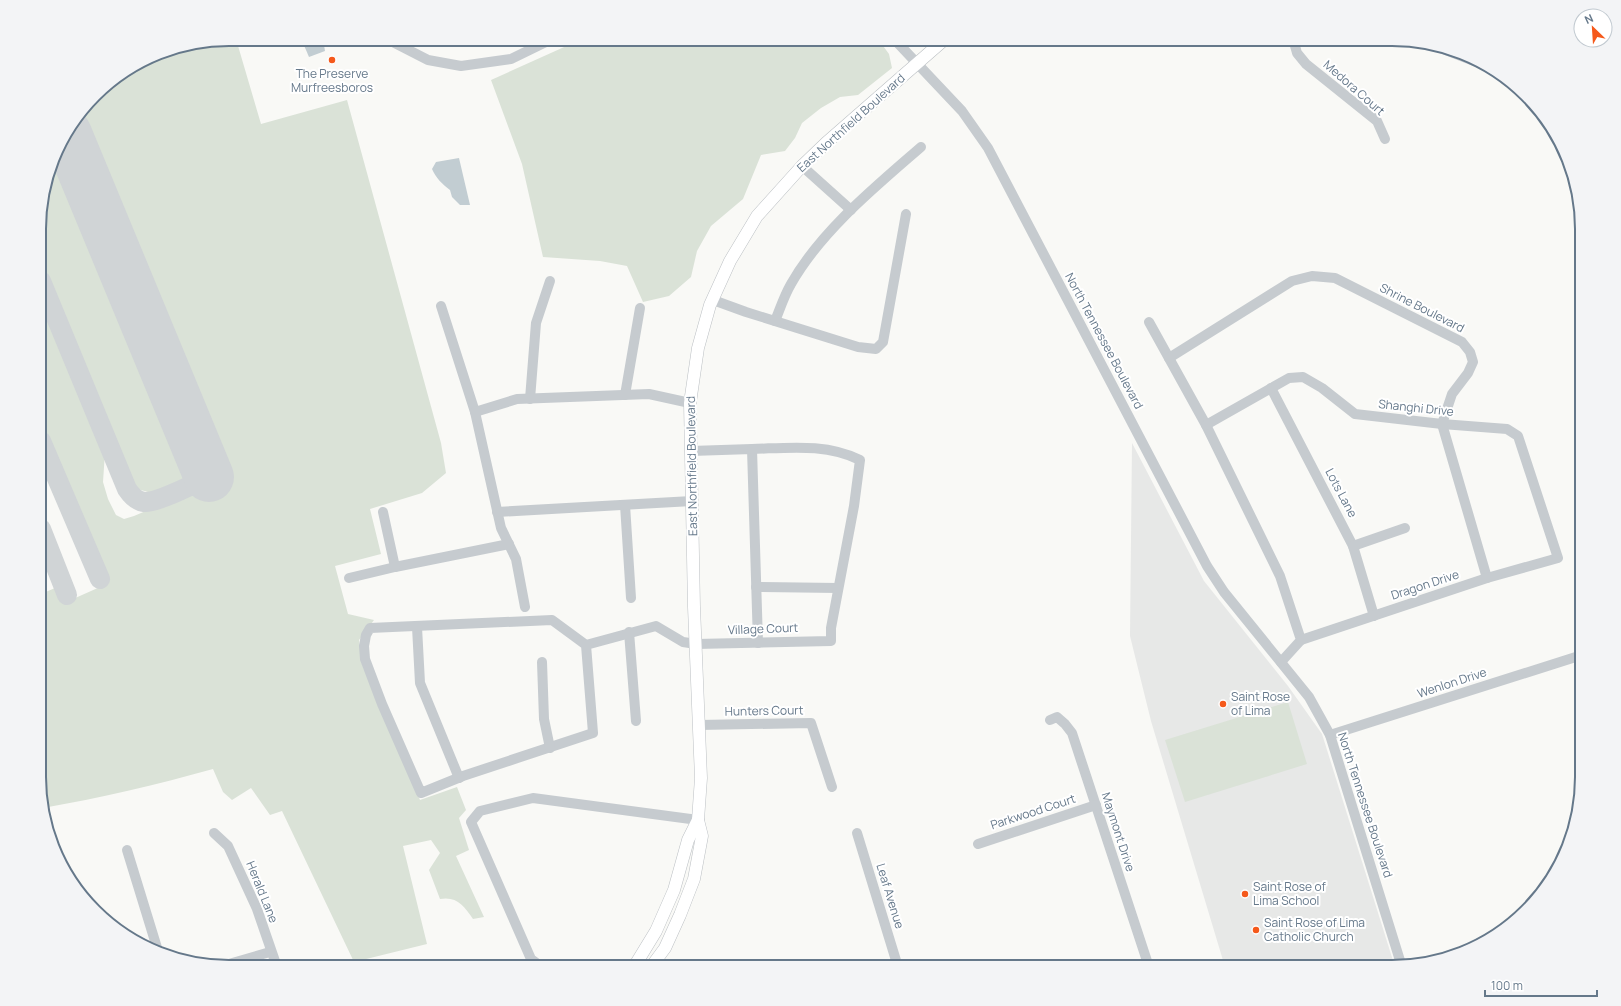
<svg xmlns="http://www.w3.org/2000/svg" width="1621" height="1006" font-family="Manrope,sans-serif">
<rect width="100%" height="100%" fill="#f9f9f6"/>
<path fill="#e7e8e7" d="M1132,443l72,138 84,105 34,48 73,233h-170l-74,-246 -21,-85z"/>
<g fill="#dae2d7">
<path d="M229,39h7l25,85 86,-24 94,343 5,30 -24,20 -52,16 11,45 -46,12 13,48 26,6 -15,20 3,24 58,136 37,-13 9,23 -7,8 10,32 -13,6 28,61 -11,2c-9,-13 -16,-23 -33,-20l-11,-29 11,-17 -9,-13 -28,6 24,98 -73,18 -72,-151 -12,4 -19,-27 -19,12 -9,-8 -10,-23c-57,16 -113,29 -170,39l-2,-6v-208l14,-6 4,1 5,14 45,-20 -68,-164v-123l64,156 -2,30 5,17 8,16 8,4 10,-3 96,-41 -151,-357 24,-32 53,-33z"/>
<path d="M582,39h296l11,15 3,14 -34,27 -18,2 -19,11 -19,15 -7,15 -10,13 -24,4 -18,44 -32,27 -14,25 -6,26 -22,19 -26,6 -16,-36 -27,-5 -57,-4 -21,-93 -31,-84z"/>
<path d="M57,151l131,316 -6,14 -27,13 -21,-6 -93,-223v-61z"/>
<path d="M1288,702l19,62 -122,38 -20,-62z"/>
</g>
<g fill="#c2cdd2">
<path d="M313,39h10l2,12 -16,6 -6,-14z"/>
<path d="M459,158l11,47h-10l-8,-8 -2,-7c-8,-6 -14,-12 -18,-21l4,-7z"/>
</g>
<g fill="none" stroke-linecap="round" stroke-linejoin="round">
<g stroke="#d0d4d6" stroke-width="20">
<path d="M41,281l86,208c4,6 9,12 17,13 14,1 51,-19 65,-25"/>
<path d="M41,441l59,138"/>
<path d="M41,529l26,66"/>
</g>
<path stroke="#d0d4d6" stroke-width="50" d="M67,134l142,343"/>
<defs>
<g id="major">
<path d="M634,967l22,-36 18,-41 14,-50 10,-20"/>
<path d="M651,967l14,-19 15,-33 14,-36 8,-43 -4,-16 3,-42 -7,-171 -4,-204 8,-55 12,-43 20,-44 27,-45 45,-50 24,-23 119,-104"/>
</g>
</defs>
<use href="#major" stroke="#bcc0c4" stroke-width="13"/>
<g stroke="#c6cbcf" stroke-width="10">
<path d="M387,39l41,21 33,6 50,-7 41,-20"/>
<path d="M894,39l68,72 26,37 219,418 17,26 85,105 21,38 72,232"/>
<path d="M1293,39l4,14 9,11 71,57 8,18"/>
<path d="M1438,47l49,19"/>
<path d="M802,166l49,44"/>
<path d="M713,300l33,12 112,35 18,2 7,-7 23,-128"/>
<path d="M441,306l34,106 26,116 15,31 9,48"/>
<path d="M775,321c5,-12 9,-25 16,-37 30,-53 84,-97 130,-137"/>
<path d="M1149,322l57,103 74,151 21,64 -20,22"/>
<path d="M1169,358l123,-77 20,-5 23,2 127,64 8,10 3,10 -5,11 -16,21 -10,30 45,154"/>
<path d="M1271,388l82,158 21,70"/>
<path d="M625,395l15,-87"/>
<path d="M530,399l6,-76 14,-42"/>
<path d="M475,412l42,-13 132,-5 41,9"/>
<path d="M1206,425l83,-47 14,-1 19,11 33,26 87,10 65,5 11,7 40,122 -71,20 -186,62"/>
<path d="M691,451l61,-2 6,194"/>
<path d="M625,505l6,93"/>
<path d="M383,512l12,55 114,-23"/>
<path d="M497,512l195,-11"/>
<path d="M1353,546l52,-18"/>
<path d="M349,578l46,-11"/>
<path d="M756,587l82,1"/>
<path d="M417,627l3,56 39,95"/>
<path d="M629,632l7,89"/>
<path d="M586,645l7,88 -130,43 -42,17 -39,-89 -17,-45 -1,-13 2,-11 4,-7 182,-8 34,25 70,-19 27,16 13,2 135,-3v-13l23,-122 6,-46c-34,-17 -72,-12 -108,-11"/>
<path d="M542,662l2,57 6,29"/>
<path d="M1050,720l7,-3 8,7 7,9 77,234"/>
<path d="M699,725l112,-2 21,64"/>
<path d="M1330,735l252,-80"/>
<path d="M214,833l14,13 29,63 20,58"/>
<path d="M857,833l41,134"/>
<path d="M978,844l118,-39"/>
<path d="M127,850l31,101"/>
<path d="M222,966l48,-14"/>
<path d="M542,967l-11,-8 -60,-137 9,-11 53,-13 165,22"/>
</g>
<use href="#major" stroke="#fff" stroke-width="12"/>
</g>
<g fill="#f5591b" stroke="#fff" stroke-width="1.5">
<circle cx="332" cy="60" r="4"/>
<circle cx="1223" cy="704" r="4"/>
<circle cx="1245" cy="894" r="4"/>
<circle cx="1256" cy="930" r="4"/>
</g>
<g text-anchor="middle" stroke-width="4" stroke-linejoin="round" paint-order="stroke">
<g font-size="12" fill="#65788a" stroke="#fff" text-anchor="start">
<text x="332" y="78" text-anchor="middle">The Preserve<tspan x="332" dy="14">Murfreesboros</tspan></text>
<text x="1231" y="701">Saint Rose<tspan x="1231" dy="14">of Lima</tspan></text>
<text x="1253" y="891">Saint Rose of<tspan x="1253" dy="14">Lima School</tspan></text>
<text x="1264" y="927">Saint Rose of Lima<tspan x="1264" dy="14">Catholic Church</tspan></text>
</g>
<g font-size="12" fill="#65788a" stroke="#fff">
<text transform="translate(1354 88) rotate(41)" y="4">Medora Court</text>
<text transform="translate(851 123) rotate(-42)" y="4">East Northfield Boulevard</text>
<text transform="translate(1422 308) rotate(27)" y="4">Shrine Boulevard</text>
<text transform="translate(1104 341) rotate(62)" y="4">North Tennessee Boulevard</text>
<text transform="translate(1416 408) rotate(6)" y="4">Shanghi Drive</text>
<text transform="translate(692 466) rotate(-91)" y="4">East Northfield Boulevard</text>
<text transform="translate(1341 493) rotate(62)" y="4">Lots Lane</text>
<text transform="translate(1425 585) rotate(-18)" y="4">Dragon Drive</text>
<text transform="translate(763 629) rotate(-2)" y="4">Village Court</text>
<text transform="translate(1452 683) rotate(-18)" y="4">Wenlon Drive</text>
<text transform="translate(764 711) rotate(-1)" y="4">Hunters Court</text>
<text transform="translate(1365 805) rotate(72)" y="4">North Tennessee Boulevard</text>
<text transform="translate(1033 812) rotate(-18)" y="4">Parkwood Court</text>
<text transform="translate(1118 832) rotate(72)" y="4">Maymont Drive</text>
<text transform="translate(262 892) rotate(68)" y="4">Herald Lane</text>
<text transform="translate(890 896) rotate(73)" y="4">Leaf Avenue</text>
</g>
</g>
<path d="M0 0H1621V1006H0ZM229 46H1392A183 183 0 0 1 1575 229V777A183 183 0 0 1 1392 960H229A183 183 0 0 1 46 777V229A183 183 0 0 1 229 46Z" fill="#f3f4f6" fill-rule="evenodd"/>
<path fill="none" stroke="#65788a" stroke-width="2" d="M229 46H1392A183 183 0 0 1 1575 229V777A183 183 0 0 1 1392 960H229A183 183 0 0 1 46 777V229A183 183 0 0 1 229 46Z"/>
<g transform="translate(1593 28) rotate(335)"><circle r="19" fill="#ffffff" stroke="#c1c9d0"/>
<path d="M0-3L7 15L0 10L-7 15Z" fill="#f5591b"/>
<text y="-6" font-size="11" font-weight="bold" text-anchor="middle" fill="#65788a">N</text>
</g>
<path d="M1485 990v6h112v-6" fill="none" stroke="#65788a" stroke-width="2"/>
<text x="1491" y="990" font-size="12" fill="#65788a" stroke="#ffffff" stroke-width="3" paint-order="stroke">100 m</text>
</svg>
